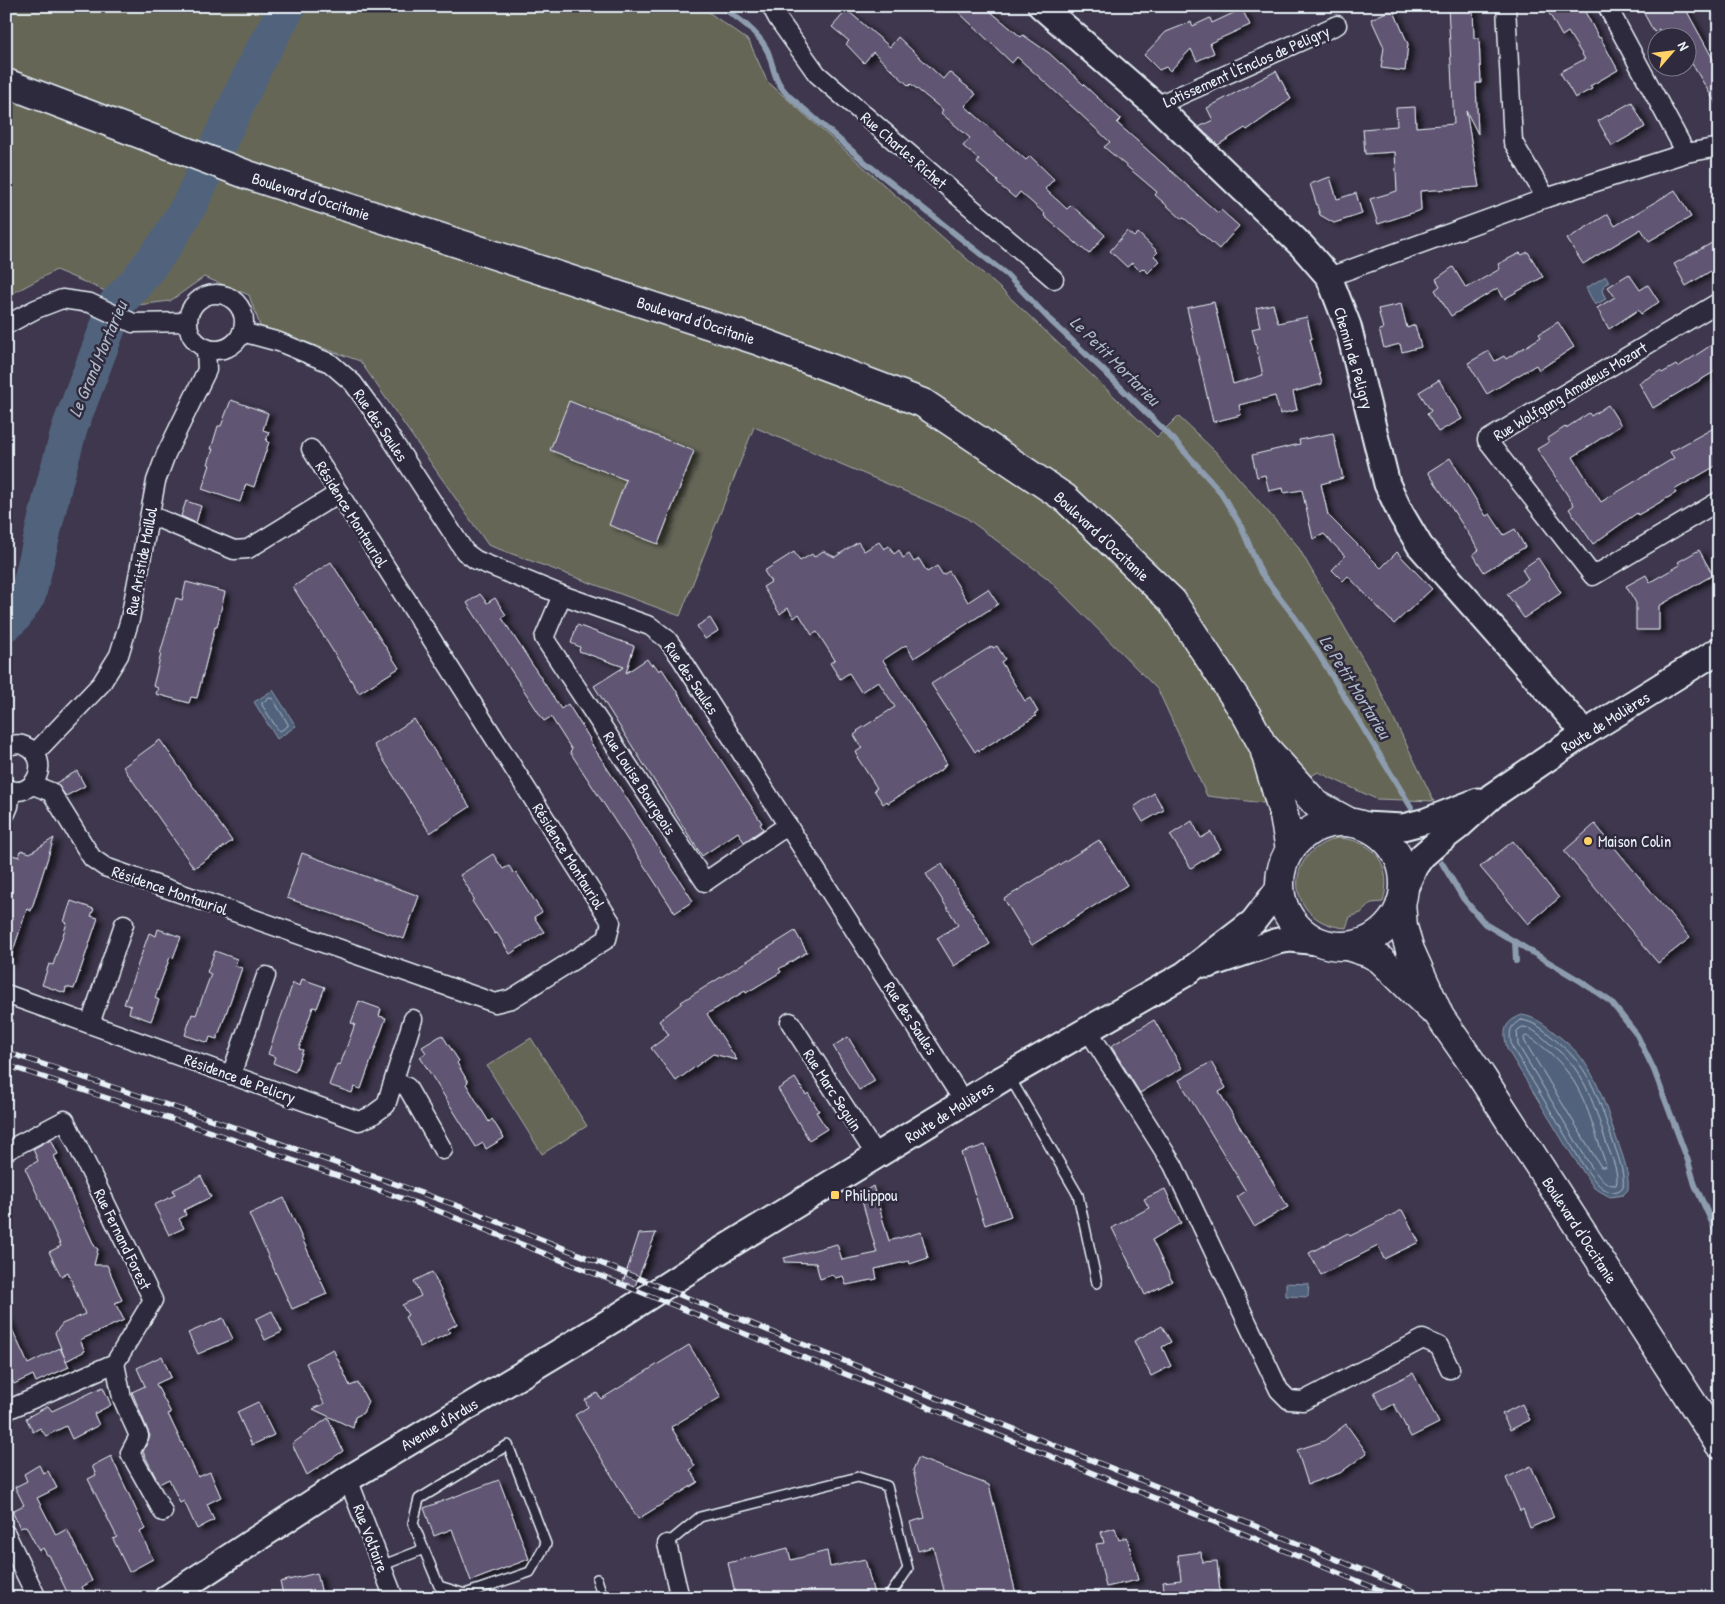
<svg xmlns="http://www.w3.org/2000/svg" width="1725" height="1604" font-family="'Patrick Hand',sans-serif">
<defs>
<filter id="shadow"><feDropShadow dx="5.5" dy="3" stdDeviation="2.5" flood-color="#0009"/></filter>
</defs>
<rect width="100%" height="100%" fill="#3e374d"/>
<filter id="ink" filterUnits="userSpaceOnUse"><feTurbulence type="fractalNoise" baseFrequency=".02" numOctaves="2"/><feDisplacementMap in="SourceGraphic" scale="10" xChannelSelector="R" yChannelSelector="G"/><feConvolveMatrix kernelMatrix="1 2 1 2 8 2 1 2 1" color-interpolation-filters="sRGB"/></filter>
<g filter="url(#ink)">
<g fill="#656657" stroke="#a6aca8">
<path d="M6,6h694l49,35 18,40 235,209 155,147 21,-21 38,36 81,93 78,135 59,121 -58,-2 -58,-27 -55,31 -56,-7 -49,-106 -111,-112 -82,-61 -211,-90 -74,189 -192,-71 -128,-184 -100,-35 -11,-31 -45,-18 -34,24 -32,4 -82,-35 -50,27z"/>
<path d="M1338,838c38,2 55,29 45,64l-12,1 -10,10 -11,4 -4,11c-60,-4 -66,-76 -8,-90z"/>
<path d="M531,1038l56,88 -45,28 -55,-88z"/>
</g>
<g fill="#51637c" stroke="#8d9cae">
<path d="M1606,276l3,6 -5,3 -2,6 4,8 -11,6 -9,-17z"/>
<path d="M273,690l23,36 -19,13 -23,-37z"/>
<path d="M1522,1015c13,2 22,9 33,18 10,8 20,16 28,27 16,22 23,48 32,74 6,18 15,37 13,56l-5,5 -13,2 -16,-9 -28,-42 -59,-97c-4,-18 -4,-27 15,-34z"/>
<path d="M1286,1283l23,1 -1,13 -22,-1z"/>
</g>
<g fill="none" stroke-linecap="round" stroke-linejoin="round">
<g stroke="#acb8c6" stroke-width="1">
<path d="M270,698l3,1 15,25v2l-8,5 -2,-1 -16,-25v-2z"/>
<path d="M1522,1020c12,2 21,9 30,17 9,8 18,15 25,24 18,22 26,51 35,78 5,14 13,33 11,48 -14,15 -30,-8 -38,-19l-73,-121c-3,-12 -4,-22 10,-27z"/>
<path d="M1523,1027c10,1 18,9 26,16 9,7 18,14 25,24 17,23 24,51 33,78 4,10 13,30 9,40 -12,1 -19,-11 -26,-20l-72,-120 -1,-14z"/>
<path d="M1526,1036c8,2 15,10 22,15 34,30 41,63 55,105l3,9 -2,2h-3l-76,-125 -1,-4z"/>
</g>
<g stroke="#8d9cae" stroke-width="6">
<path d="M720,6c18,12 39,26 48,46 7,19 6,30 22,45l76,66 141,112 44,46 52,49 72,71 44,49 22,36 20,47 30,39 21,31 99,164"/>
<path d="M1442,863l21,35 22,26 97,58 29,20 26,33 17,35 34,91 7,24 24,53"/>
<path d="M1515,942l1,19"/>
</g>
<path stroke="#51637c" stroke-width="36" d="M6,623l9,-8 13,-20 27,-114 15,-54 47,-124 18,-19 30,-39 25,-41 69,-147 29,-51"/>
</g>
<g fill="#615572" stroke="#e8f1f8" filter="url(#shadow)">
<path d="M952,6h32l37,31 2,-2 26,18 72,66 -4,4 26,23 75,67 3,-3 18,16 -20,23 -35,-31 -2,1 -27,-24 2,-3 -53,-45 6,-5 -32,-30 -61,-55 -5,6z"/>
<path d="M1448,6h25l1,32h5l2,45h-5l2,51 -12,-23 13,76 -59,4 1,19 -43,14 -8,-25 27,-8 -2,-39 -30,2 -2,-25 34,-3 -1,-18 19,-1 1,20 38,-3z"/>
<path d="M1545,6h37l17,32 1,-1 18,33 -28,16 2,3 -17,9 -15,-26 25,-13 -17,-27 -6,4z"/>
<path d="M1640,6h44l35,64v39l-31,-52v-19h-25l-4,-9 -5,3z"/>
<path d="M1242,9l8,16 -40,18 4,10 -17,8 -6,-12 -21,22 -4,-4 -7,3 -15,-15 22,-23 25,-10 2,4 17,-8 2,5z"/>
<path d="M1393,9l15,35 -3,27 -24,-3 3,-21 -13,-28z"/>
<path d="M847,10l43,37 8,-10 45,42 6,-7 27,22 -11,12 61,54 4,-4 24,23 -9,10 22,20 4,-4 34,30 -16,19 -45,-38 1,-2 -25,-22 -5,6 -18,-15 1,-2 -21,-18 2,-3 -16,-14 7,-8 -29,-25 2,-3 -32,-26 -2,2 -36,-34 -9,11 -18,-19 3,-3 -17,-14z"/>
<path d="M1276,71l15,28 -44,31 -2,-2 -27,17 -19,-18 14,-7 -6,-12z"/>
<path d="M1632,102l13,25 -33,19 -14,-25z"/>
<path d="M1330,177l7,22 19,-6 6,21 -28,9 -14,-8 -10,-31z"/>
<path d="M1675,190l16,27 -42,24 -8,-12 -58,35 -16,-25 41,-25 7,12z"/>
<path d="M1127,231l7,6 4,-4 20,19 -4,4 6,5 -12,12 -5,-5 -3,3 -8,-8 -5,4 -17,-16z"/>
<path d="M1719,239v27l-33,20 -12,-22z"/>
<path d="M1528,252l15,25 -39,22 -6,-11 -47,28 -16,-26 5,-4 -4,-7 17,-12 13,21 34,-19 -2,-5 22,-11 2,2z"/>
<path d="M1629,274l11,16 8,-5 11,17 -18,12 -3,-4 -29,19 -12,-21 18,-11 -7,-10z"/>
<path d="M1214,302l19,82 30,-9 -11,-46 8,-2 -4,-19 17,-4 5,19 29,-6 5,22h-2l12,45 -29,8 4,18 -17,4 -5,-18 -36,9 2,10 -28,7 -26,-114z"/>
<path d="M1401,304l6,24 8,-3 6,22 -19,5 -2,-8 -16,4 -5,-18 4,-1 -5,-20z"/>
<path d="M1558,322l16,25 -35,23 -3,-5 -49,29 -19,-31 21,-12 6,10 9,-5 2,3 35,-22 -2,-3z"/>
<path d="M1719,340v29l-66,39 -14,-25 21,-12 2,2 14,-8 2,2z"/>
<path d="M1439,380l23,39 -24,13 -11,-18 4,-3 -12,-19z"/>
<path d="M231,400l37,13 -5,17 6,2 -3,9 3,1 -15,45 -8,-3 -6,18 -38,-13 8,-24 -2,-1 5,-15h-2l7,-23h3z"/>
<path d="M569,401l125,50 -36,93 -49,-19 17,-45 -76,-30z"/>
<path d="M1608,405l13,20 -48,32 28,45 73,-44 -4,-6 49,-27v39l-45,26 2,3 -38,22 -1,-2 -44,31 -24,-35 5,-4 -37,-56 12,-7 -2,-3 18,-12 1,1 23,-15 2,3z"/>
<path d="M1333,433l10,45 -22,6 7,31 53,53 16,-16 35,37 -38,35 -46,-48 -5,5 -11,-11 13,-14 -21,-22 -11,5 -11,-49 -18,3 -1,-5 -14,3 -4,-16 -8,2 -5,-22 48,-11 -1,-4z"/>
<path d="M1450,458l36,58 4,-2 14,21 11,-6 10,18 -41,25 -11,-18 6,-4 -51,-78z"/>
<path d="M186,501l15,5 -5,17 -15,-7z"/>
<path d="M858,542l6,9 15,-9 5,7 5,-3 5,8 5,-4 4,8 6,-4 5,8 5,-3 8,13 10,-6 6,9 6,-4 19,31 20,-13 10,15 -84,54 -8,-13 -23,15 64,104 -4,2 1,2 -56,35 -1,-2 -4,3 -9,-14 3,-2 -20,-31 1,-1 -2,-4 6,-4 -8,-13 4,-3 -1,-1 38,-24 -17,-26 -17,11 -12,-19 -9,6 -10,-16 5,-3 -18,-28 -5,3 -13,-21 -5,4 -6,-10 -8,6 -17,-27 8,-5 -7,-11 30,-19 6,9 12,-7 2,3 9,-6 12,6z"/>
<path d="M1699,550l14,25 -54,31v24h-23v-27l-10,-17 20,-11 4,7 30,-17 -2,-3z"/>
<path d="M1538,558l23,35 -37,25 -17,-24 21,-15 -6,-10z"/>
<path d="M331,562l68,106 -40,25 -66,-106z"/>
<path d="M186,582l39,10 -8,35h-2l-18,71 -6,-1 -2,6 -33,-9 2,-6 -5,-2 8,-32h-1l16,-56 6,2z"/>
<path d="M480,594l7,9 8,-5 11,17 -4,3 59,91 7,-5 22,35 -1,1 104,161 -18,12 -105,-161 2,-2 -21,-33 -7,4 -77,-118z"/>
<path d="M710,618l8,13 -13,8 -8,-13z"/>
<path d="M577,625l57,21 -8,27 21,-14 4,6 3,-1 5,7 3,-2 100,154 -2,1 3,5 -19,13 -6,-10 -36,24 -108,-170 30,-19 -45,-16 1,-4 -9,-4z"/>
<path d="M992,646l1,2 4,-2 8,13 -4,3 24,39 5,-3 8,14 -4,2 2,2 -36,22 -21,13 -1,-2 -3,3 -44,-68z"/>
<path d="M414,719l56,88 -40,26 -56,-88z"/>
<path d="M160,740l72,101 -38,27 -71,-101z"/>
<path d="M77,771l8,15 -19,10 -10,-13z"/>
<path d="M1154,793l10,17 -21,12 -9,-15z"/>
<path d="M1192,821l9,17 10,-6 10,17 -30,19 -21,-33z"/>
<path d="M1595,824l95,114 -32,25 -94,-112z"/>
<path d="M54,838l-23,73 -4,-2 -18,54 -3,-1v-90l6,-17 7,2 2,-7 9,3z"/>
<path d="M1099,840l28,45 -95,60 -28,-46z"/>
<path d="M1513,841l46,57 -31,26 -48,-57z"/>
<path d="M302,853l117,43 -15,43 -117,-41z"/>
<path d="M493,854l10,15 6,-3 5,8 2,-2 26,40 -8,5 10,15 -34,22 -13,-21 -2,1 -9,-14 -1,1 -13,-20 2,-2 -5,-8h1l-10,-16z"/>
<path d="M942,864l48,80 -36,22 -17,-28 21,-13 -32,-51z"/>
<path d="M71,901l23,8 -3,7 7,2 -24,71 -8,-2 -1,6 -23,-8 7,-21 4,1 14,-42 -3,-1z"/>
<path d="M158,929l23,8 -8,21 -3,-1 -15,41 4,2 -8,21 -22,-8 2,-7 -7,-2 25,-71 7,3z"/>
<path d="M795,931l12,21 -28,17 2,3 -35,21 -1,-2 -38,23 30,46 -24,-6 -37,27 -25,-33 18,-13 -10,-14 23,-18 -1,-1z"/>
<path d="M215,951l22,8 -2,7 7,2 -25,71 -7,-2 -2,6 -23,-8 7,-21 4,1 15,-41 -4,-2z"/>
<path d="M302,979l23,8 -8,21 -4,-1 -14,42 4,1 -8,22 -22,-9 2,-6 -7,-3 25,-71 7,3z"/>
<path d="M359,1001l22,8 -2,7 7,2 -25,71 -7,-2 -2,6 -23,-8 8,-21 3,1 15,-41 -4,-1z"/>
<path d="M1154,1020l28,48 -42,25 -29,-47z"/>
<path d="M442,1035l17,26 -2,2 11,19 -2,2 23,38 3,-3 12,19 -18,11 -3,-6 -7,4 -56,-90 6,-4 -4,-6z"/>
<path d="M848,1037l27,44 -16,9 -26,-44z"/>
<path d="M1211,1062l15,26 -7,4 69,115 -34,19 -17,-29 9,-6 -67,-111z"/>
<path d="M795,1078l11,17 2,-2 11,18 -3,1 11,17 -18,11 -31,-51z"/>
<path d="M51,1139l7,15 -4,2 21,48 20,43 3,2 -4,16h13l15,35 -7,3 9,17 -44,20 5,11 -19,10 -11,-28 7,-9 23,-10 -17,-42 -7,4 -12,-24 12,-6 -36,-78 13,-7 -5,-12z"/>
<path d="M985,1145l26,71 -26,9 -24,-72z"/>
<path d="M201,1176l10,21 -27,13 2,5 -7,4 5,9 -15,7 -15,-30 21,-10 -2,-5z"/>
<path d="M873,1186l16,55 32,-9 7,26 -18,6 -1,-3 -34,8 2,10 -31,6 -3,-9 -8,2 -3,-3 -12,4 -4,-16 -32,-1v-4l53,-14 5,16 35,-7 -17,-59z"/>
<path d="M1165,1189l16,34 -29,17 20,41 -27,14 -33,-67 37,-20 -5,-9z"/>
<path d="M284,1198l43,96 -35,15 -43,-95z"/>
<path d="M1402,1210l17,32 -35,17 -6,-13 -57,29 -12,-22 39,-20 2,3z"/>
<path d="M656,1233l-21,53 -12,-4 16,-48z"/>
<path d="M432,1272l25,52 -9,5 3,3 -31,15 -15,-30 3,-2 -6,-10 19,-9 -7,-15z"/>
<path d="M272,1311l10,21 -17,8 -9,-21z"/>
<path d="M6,1316l22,48 32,-16 9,19 -33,15 -3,-7 -19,9 -8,-15z"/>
<path d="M223,1318l10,21 -35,15 -10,-21z"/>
<path d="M1162,1326l9,16 -9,5 9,19 -20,10 -17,-35z"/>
<path d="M689,1345l32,52 -50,30 24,39 -5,4 8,12 -60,37 -63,-104 13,-8 -3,-7 12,-7 4,6z"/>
<path d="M333,1349l17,37 8,-3 10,19 -5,11 -8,4 -2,11 -40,-19 11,-5 -18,-41z"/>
<path d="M162,1356l9,21 -15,7 15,29 -3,1 30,63 12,-5 11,25 -14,7 7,16 -17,9 -13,-28 -4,2 -11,-24 -10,5 -16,-32 7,-16 -18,-44 13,-6 -8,-18z"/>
<path d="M1413,1373l26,50 -28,14 -17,-33 -11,6 -9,-18z"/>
<path d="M103,1387l8,18 -17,9 5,11 -27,14 -6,-13 -20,10 -6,-8 -7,4 -7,-14 22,-12 4,5z"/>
<path d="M258,1402l16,33 -22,10 -15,-33z"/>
<path d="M1522,1404l8,16 -20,10 -8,-16z"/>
<path d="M328,1418l15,33 -36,24 -15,-31z"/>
<path d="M1346,1424l21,29 -27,20 -32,11 -11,-34 27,-9z"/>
<path d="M111,1456l34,73 -5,3 13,27 -24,13 -16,-33 4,-2 -29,-58 8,-4 -4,-9z"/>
<path d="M918,1458l71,27 28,113h-71l-13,-51 -15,4 -8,-29 15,-4 -12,-48z"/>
<path d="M39,1465l4,8 5,-2 9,17 -20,10 19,37 11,-6 25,52 -10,6 6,11h-18l-21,-43h-2l-4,-7 -4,3 -13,-25 -6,2 -8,-17 12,-6 -9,-18 12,-6 -3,-7z"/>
<path d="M1531,1466l23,51 -24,11 -7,-19 -3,2 -14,-33z"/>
<path d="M499,1480l30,79 -58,22 -19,-52 -18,7 -10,-28z"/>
<path d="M1115,1528l4,12 8,-3 11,43 -32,7 -10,-43 8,-1 -3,-11z"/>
<path d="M788,1548l3,12 36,-9 3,16 35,-8 10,39h-139l-8,-35z"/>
<path d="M1201,1552l1,10 15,-1 3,31 -29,3 1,3h-27l-2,-16 18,-2 -3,-25z"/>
<path d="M317,1573l6,25h-39l-4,-16z"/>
</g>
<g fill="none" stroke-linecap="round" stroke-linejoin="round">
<defs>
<g id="lane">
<path d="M1009,1076l69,119 19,88"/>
<path d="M508,1445l38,99 -16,28 -65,22 -26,-8 -26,-63 6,-24z"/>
<path d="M667,1544l33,-27 158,-40 29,9 21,83 -20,29"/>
<path d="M381,1566l43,-17"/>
<path d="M597,1579l6,19"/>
</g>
<g id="street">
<path d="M771,6l7,13 39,55 237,205"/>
<path d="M1506,6l7,136 33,56"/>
<path d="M1607,6l79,147"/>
<path d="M1156,106l181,-81"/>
<path d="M1329,277l217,-79 140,-45 33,-6"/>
<circle cx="216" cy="322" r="28"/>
<path d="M1719,302l-232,138 106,136 126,-75"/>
<path d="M6,325l30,-16 26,-10 28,4 43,20 55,-1"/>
<path d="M242,332l37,10 51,21 23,20 19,26 93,143 11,8 86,35 88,31 17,13 14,19 283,444"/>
<path d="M150,515l84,35 14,-1 91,-56"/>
<path d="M562,595l-18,43 161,244 83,-57"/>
<path d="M6,747c7,-3 13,-4 19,-1 29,12 9,57 -19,42"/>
<path d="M35,753l66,-69 18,-29 11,-36 26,-138 10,-27 41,-84 -1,-22"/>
<path d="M33,785l18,7 41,66 13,9 390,136 16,-4 96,-60 4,-17 -300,-473"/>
<path d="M6,813l3,-7 2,-15"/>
<path d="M6,994l353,127 12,-5 15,-11 27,-86"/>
<path d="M790,1022l87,135"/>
<path d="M90,1024l34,-100"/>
<path d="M1088,1030l85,135 106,225 10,10 14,1 120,-62 16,7 11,23"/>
<path d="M231,1075l35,-99"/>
<path d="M394,1081l13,6 36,63"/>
<path d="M6,1151l59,-31 88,180 -38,63 -108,47"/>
<path d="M115,1363l7,35 17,38 -9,17 33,59"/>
<path d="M348,1479l46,119"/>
<path d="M6,1534l31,64"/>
<path d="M667,1544l13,54"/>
</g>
<g id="secondary">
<path d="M1041,6l115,100 146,140 27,31 19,49 39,158 14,30 19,32 165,187"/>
<path d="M1363,825l40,2 23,-6 52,-20"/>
<path d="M1404,890l11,-24 7,-10 15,-13 21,-16 34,-31 93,-63 134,-83"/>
<path d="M1208,965l70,-24 13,-2 27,3"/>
<path d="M167,1598l181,-119 266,-160 101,-65 287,-175 183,-105 68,-52 27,-35"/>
</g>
<g id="primary">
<path d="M6,83l242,92 511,166 164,62 142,95 107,103 75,115 15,28 54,60 33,18"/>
<path d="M1265,752l19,64 6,33"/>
<circle cx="1342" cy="884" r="62"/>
<path d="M1401,903l2,24 7,23 30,67 41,59 238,368"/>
<path d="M1347,946l22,7 11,6 51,50"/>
</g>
</defs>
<use href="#lane" stroke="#e8f1f8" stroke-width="12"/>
<use href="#street" stroke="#e8f1f8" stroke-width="21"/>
<use href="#secondary" stroke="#e8f1f8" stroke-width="29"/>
<use href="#primary" stroke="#e8f1f8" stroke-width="31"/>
<use href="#lane" stroke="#2f2a3d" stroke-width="9"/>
<use href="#street" stroke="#2f2a3d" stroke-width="18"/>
<use href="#secondary" stroke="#2f2a3d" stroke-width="25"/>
<use href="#primary" stroke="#2f2a3d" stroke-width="28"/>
<defs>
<g id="rail">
<path d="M6,1052l210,69 245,86 782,314 187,77"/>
<path d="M6,1065l208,68 222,77 796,319 167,69"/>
</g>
</defs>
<use href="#rail" stroke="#e8f1f8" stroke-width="5.5"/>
<use href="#rail" stroke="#2f2a3d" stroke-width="4" stroke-dasharray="11" stroke-linecap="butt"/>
</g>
</g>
<g fill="#ffd166" stroke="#2f2a3d" stroke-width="2">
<circle cx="1588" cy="841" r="5"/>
<rect x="830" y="1190" width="10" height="10" rx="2.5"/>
</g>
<g text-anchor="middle" stroke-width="5" stroke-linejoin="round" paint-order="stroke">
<g font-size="16" fill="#e8f1f8" stroke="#2f2a3d">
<text transform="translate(1246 66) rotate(-24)" y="6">Lotissement l'Enclos de Peligry</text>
<text transform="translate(904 150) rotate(41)" y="6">Rue Charles Richet</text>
<text transform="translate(311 196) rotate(18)" y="6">Boulevard d'Occitanie</text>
<text transform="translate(696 320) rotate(18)" y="6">Boulevard d'Occitanie</text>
<text transform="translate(1354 358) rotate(74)" y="6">Chemin de Peligry</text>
<text transform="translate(1570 391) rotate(-31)" y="6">Rue Wolfgang Amadeus Mozart</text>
<text transform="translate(381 425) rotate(56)" y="6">Rue des Saules</text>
<text transform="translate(352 514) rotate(58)" y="6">Résidence Montauriol</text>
<text transform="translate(1102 536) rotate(43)" y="6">Boulevard d'Occitanie</text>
<text transform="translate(141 561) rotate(-79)" y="6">Rue Aristide Maillol</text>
<text transform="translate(692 678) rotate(56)" y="6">Rue des Saules</text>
<text transform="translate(1605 722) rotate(-32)" y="6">Route de Molières</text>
<text transform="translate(640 783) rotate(57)" y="6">Rue Louise Bourgeois</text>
<text transform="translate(569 856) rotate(58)" y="6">Résidence Montauriol</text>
<text transform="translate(170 890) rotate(19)" y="6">Résidence Montauriol</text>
<text transform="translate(911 1018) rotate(57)" y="6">Rue des Saules</text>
<text transform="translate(240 1078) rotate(20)" y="6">Résidence de Pelicry</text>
<text transform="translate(833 1090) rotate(57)" y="6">Rue Marc Seguin</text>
<text transform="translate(949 1112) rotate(-32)" y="6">Route de Molières</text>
<text transform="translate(1580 1230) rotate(57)" y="6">Boulevard d'Occitanie</text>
<text transform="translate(123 1239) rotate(64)" y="6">Rue Fernand Forest</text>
<text transform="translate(439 1424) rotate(-31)" y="6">Avenue d'Ardus</text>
<text transform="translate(371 1538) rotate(69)" y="6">Rue Voltaire</text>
</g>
<g font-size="16" fill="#e8f1f8" stroke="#2f2a3d" text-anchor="start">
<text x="1598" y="847">Maison Colin</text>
<text x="845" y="1201">Philippou</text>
</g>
<g font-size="18" font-style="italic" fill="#acb8c6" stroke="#2f2a3d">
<text transform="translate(98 359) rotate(-67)" y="6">Le Grand Mortarieu</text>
<text transform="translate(1115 361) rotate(45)" y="6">Le Petit Mortarieu</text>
<text transform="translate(1355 687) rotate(58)" y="6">Le Petit Mortarieu</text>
</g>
</g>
<rect width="1725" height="1604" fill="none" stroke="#2f2a3d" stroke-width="25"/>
<rect x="12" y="12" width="1700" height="1579" fill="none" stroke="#e8f1f8" stroke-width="2" filter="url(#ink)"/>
<g transform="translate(1672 52) rotate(62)"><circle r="24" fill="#2f2a3d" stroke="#797a88"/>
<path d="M0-4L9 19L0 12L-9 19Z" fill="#ffd166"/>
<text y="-8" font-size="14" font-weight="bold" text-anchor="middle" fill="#e8f1f8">N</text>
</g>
</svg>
